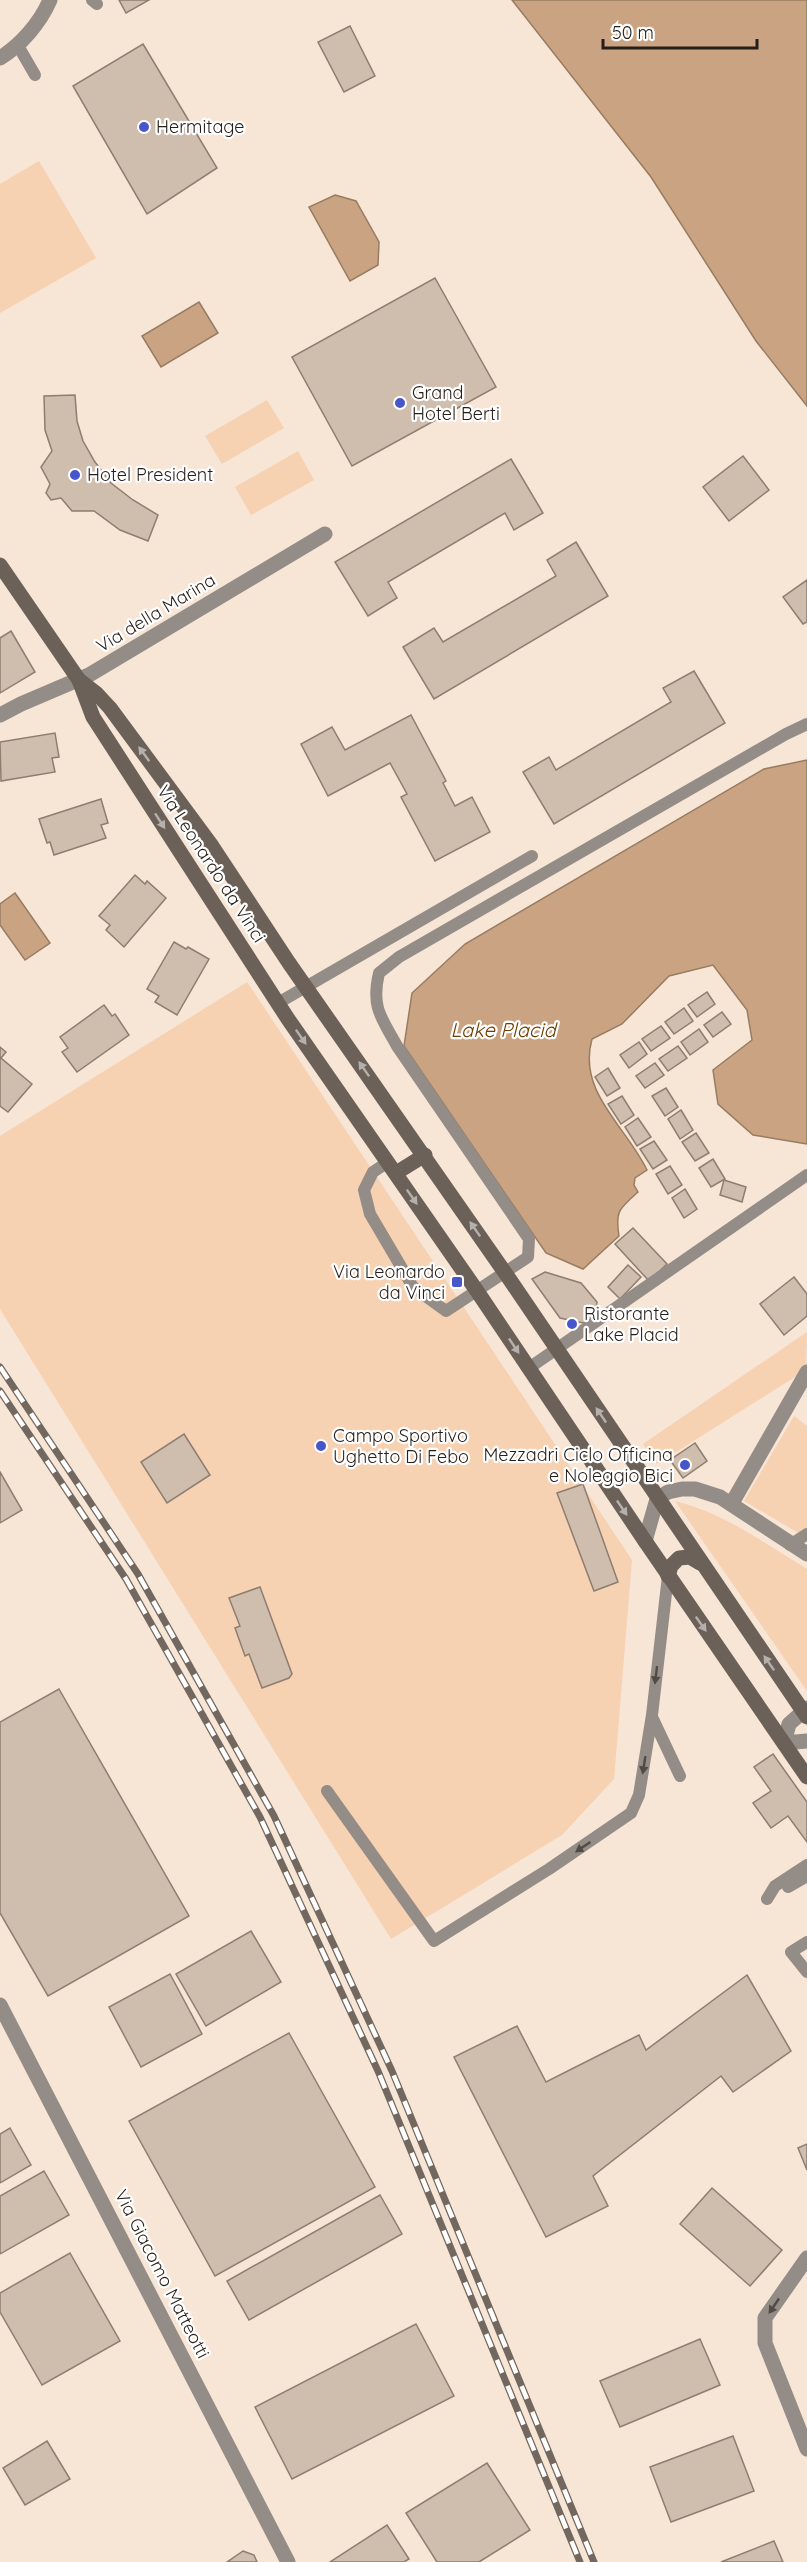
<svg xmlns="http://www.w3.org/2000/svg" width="807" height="2562" font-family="Quicksand,sans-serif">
<rect width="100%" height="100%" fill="#f7e5d6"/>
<g fill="#f6d1b2">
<path d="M39,161l57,97 -96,55v-129z"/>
<path d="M267,400l17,28 -62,36 -17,-28z"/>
<path d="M298,451l16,29 -63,35 -16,-28z"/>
<path d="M247,982l385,578 -18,219 -52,56 -171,104 -391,-630v-173z"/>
<path d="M807,1332l-1,38 -149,94 -14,-20z"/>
<path d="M794,1416l13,10v112l-63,-37z"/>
<path d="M675,1501c49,12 89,42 132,68v122z"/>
</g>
<g fill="#caa482" stroke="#987c62" stroke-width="1.5">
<path d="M512,0h295v406l-51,-65 -105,-164z"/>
<path d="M335,195l21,6 23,41 -1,23 -28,16 -41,-74z"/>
<path d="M199,302l19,31 -57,34 -19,-31z"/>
<path d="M807,760v384l-54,-9 -35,-31 -5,-34 39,-30 -5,-30 -34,-45 -44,11 -47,48 -30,15c-15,53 34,87 55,131l-12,8 -1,7 4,7c-19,17 -23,19 -19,44l-36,33 -37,-16 -142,-207 8,-53 53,-49 299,-175z"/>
<path d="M15,893l35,50 -25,17 -25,-35v-21z"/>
</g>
<g fill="#cfbdae" stroke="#8e7e70" stroke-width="1.5">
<path d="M119,0h30l-23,13z"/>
<path d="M350,26l25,50 -31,16 -26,-50z"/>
<path d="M143,44l74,124 -70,46 -74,-128z"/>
<path d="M435,278l61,109 -144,79 -60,-109z"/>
<path d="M75,395l2,26 6,20 12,21 16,21 22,17 25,15 -10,26 -28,-11 -26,-19h-22l-11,-13 -10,2 -5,-7 4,-9 -9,-17 11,-16 -7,-21 -1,-34z"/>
<path d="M743,456l26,34 -40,31 -26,-34z"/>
<path d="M511,459l32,54 -29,17 -9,-17 -117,69 9,16 -29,18 -33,-54z"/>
<path d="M576,542l32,54 -174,103 -31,-52 31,-19 9,14 113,-66 -9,-16z"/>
<path d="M807,580v42l-4,2 -20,-27z"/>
<path d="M11,631l24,41 -35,21v-55z"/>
<path d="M694,671l31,52 -171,101 -31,-52 26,-15 7,13 115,-68 -8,-14z"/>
<path d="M411,715l35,66 -3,2 12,23 17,-9 18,35 -55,29 -34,-64 6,-3 -17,-31 -62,33 -27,-52 31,-17 13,23z"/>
<path d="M55,733l4,24 -7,1 3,14 -54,9 -1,-39z"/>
<path d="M101,799l7,24 -7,2 5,13 -52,17 -4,-13 -3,1 -8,-24z"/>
<path d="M135,875l10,9 2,-3 19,17 -42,49 -18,-17 4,-5 -11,-9z"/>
<path d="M174,942l12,7 2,-2 21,12 -32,56 -22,-13 4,-6 -12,-7z"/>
<path d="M707,992l8,12 -18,13 -9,-12z"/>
<path d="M104,1005l8,11 3,-2 14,21 -52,37 -15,-20 6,-4 -8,-11z"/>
<path d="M684,1008l9,13 -19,13 -9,-12z"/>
<path d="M722,1012l9,12 -18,13 -9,-12z"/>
<path d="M661,1026l9,12 -19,13 -9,-12z"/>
<path d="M699,1029l9,13 -18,13 -9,-13z"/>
<path d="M639,1042l8,12 -18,14 -9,-13z"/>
<path d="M678,1046l9,12 -19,13 -9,-12z"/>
<path d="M0,1047l6,5 -5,6 31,26 -24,28 -8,-6z"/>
<path d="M655,1063l9,12 -19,13 -9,-12z"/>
<path d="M608,1068l12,20 -13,8 -12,-19z"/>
<path d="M666,1088l12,19 -13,9 -13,-20z"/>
<path d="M622,1096l12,19 -13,9 -13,-20z"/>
<path d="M681,1110l12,20 -13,9 -12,-20z"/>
<path d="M638,1118l13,19 -14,9 -12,-19z"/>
<path d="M696,1133l13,20 -14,8 -13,-19z"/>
<path d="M654,1141l13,19 -14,9 -13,-20z"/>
<path d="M713,1159l12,20 -14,8 -12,-19z"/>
<path d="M670,1166l12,19 -14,9 -12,-20z"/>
<path d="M724,1180l22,7 -4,15 -22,-7z"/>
<path d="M685,1189l12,20 -13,9 -12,-20z"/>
<path d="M633,1228l34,36 -18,17 -34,-37z"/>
<path d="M628,1265l13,12 -21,22 -12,-12z"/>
<path d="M545,1272l36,11 16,19 -2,18 -7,4 -28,-6 -28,-39z"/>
<path d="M794,1277l13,17v22l-23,19 -24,-31z"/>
<path d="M184,1434l26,41 -43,28 -26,-41z"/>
<path d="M695,1443l12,18 -24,17 -13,-18z"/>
<path d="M0,1472l22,38 -22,13z"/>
<path d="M583,1484l35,98 -24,9 -37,-98z"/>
<path d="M260,1587l32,87 -3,4 -27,10 -13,-34 -4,2 -10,-28 5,-2 -11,-28z"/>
<path d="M59,1689l130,227 -141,80 -48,-83v-191z"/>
<path d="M773,1754l34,48v40l-19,-26 -17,12 -18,-25 18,-12 -17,-24z"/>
<path d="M251,1931l30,51 -75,44 -30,-52z"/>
<path d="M170,1974l32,60 -61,33 -32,-60z"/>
<path d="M747,1975l44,76 -58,41 -12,-16 -128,100 15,30 -62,31 -92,-180 63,-31 29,56 93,-47 7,15z"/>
<path d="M289,2033l86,154 -160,89 -86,-155z"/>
<path d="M10,2128l21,37 -31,18v-49z"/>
<path d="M807,2144v26l-9,-22z"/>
<path d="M44,2171l25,44 -69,39v-58z"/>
<path d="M712,2188l70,62 -32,36 -70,-62z"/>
<path d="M380,2195l22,39 -153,86 -22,-39z"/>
<path d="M70,2253l50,88 -78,44 -42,-73v-19z"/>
<path d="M416,2324l38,72 -162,83 -37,-72z"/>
<path d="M700,2339l20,46 -100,42 -20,-46z"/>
<path d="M733,2436l21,55 -83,31 -21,-55z"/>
<path d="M47,2441l23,38 -45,26 -22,-37z"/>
<path d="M487,2463l43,67 -51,32h-42l-31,-49z"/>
<path d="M387,2525l22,34 -5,3h-74z"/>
<path d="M774,2541l9,21h-62z"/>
<path d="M243,2551l11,4 3,7h-30z"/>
</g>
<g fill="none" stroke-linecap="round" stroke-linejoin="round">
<g stroke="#948c86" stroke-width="12">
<path d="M92,0l5,4"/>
<path d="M17,44l18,31"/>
<path d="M278,1003l254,-147"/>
<path d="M388,1162l-15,10 -9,18 6,24 43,73 33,24 82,-54 1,-18 -132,-193c-16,-29 -26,-39 -18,-73l20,-16 387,-223 21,-10"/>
<path d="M529,1368l278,-193"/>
<path d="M790,1545l17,-11"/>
<path d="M653,1719l27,57"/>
<path d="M327,1791l107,150 115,-72 82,-56 8,-18 13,-80 16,-139"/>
<path d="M788,1887l19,-11"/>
<path d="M767,1899l8,-13 32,-21"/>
<path d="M807,1942l-16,10 16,20"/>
</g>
<g stroke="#948c86" stroke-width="15">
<path d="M0,58c21,-13 40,-35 50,-58"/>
<path d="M0,715l21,-11 68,-29 236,-141"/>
<path d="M732,1503l75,-131"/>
<path d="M645,1541l12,-42 11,-7 14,-3h13l25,8 87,57"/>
<path d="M807,1708l-18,16 -5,19 23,-2"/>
<path d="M0,2005l288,557"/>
<path d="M807,2258l-42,60v25l42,106"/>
</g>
<g stroke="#6b6158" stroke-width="15">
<path d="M0,565l79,115 14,37 195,302 189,272 168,250 162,236"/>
<path d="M79,680l18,14 13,14 102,138 77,117 219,314 299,440"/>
<path d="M396,1173l29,-18"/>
<path d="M668,1576l3,-10 8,-8 11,-1 10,6"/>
</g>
<defs>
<g id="rail">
<path d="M0,1367l138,207 136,242 118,255 202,491"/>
<path d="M0,1391l126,188 134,238 118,254 202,491"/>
</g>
</defs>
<use href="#rail" stroke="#73685f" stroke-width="7"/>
<use href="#rail" stroke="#fff" stroke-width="4.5" stroke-dasharray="14" stroke-linecap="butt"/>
</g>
<defs><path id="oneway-solid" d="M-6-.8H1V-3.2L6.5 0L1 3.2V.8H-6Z" transform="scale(1.5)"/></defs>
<g fill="#b5b0ac">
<use href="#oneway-solid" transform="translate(144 754) rotate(-126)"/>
<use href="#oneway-solid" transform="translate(160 821) rotate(57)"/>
<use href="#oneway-solid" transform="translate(301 1037) rotate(55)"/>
<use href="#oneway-solid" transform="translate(364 1069) rotate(-125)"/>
<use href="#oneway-solid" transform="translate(412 1197) rotate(55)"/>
<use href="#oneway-solid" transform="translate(475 1229) rotate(-125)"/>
<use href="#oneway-solid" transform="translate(514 1346) rotate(56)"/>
<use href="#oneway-solid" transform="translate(601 1415) rotate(-124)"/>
<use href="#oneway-solid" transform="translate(622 1508) rotate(56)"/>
<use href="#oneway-solid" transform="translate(701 1624) rotate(55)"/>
<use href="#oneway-solid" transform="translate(769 1663) rotate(-125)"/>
</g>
<g fill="#514a45">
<use href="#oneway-solid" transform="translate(656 1675) rotate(97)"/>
<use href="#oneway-solid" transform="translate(644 1765) rotate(99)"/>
<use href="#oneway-solid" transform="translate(583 1847) rotate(146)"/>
<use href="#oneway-solid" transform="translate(774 2306) rotate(124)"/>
</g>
<g fill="#4756cb" stroke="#fff" stroke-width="2">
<circle cx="144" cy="127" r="6"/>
<circle cx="400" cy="403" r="6"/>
<circle cx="75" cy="475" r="6"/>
<rect x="451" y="1276" width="12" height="12" rx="3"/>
<circle cx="572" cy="1324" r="6"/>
<circle cx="321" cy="1446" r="6"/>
<circle cx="685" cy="1465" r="6"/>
</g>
<g text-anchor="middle" stroke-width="4.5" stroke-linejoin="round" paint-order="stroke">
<g font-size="18" fill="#251e19" stroke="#fff" text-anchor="start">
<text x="156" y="133">Hermitage</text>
<text x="412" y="399">Grand<tspan x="412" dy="21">Hotel Berti</tspan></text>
<text x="87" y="481">Hotel President</text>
<text x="445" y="1278" text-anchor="end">Via Leonardo<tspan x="445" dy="21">da Vinci</tspan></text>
<text x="584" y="1320">Ristorante<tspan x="584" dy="21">Lake Placid</tspan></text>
<text x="333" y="1442">Campo Sportivo<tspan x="333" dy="21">Ughetto Di Febo</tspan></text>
<text x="673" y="1461" text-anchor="end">Mezzadri Ciclo Officina<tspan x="673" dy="21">e Noleggio Bici</tspan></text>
</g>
<g font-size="18" fill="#251e19" stroke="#fff">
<text transform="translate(156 613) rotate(-31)" y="6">Via della Marina</text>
<text transform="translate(211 864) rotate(57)" y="6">Via Leonardo da Vinci</text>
<text transform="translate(162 2274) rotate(63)" y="6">Via Giacomo Matteotti</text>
</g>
<g font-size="20" font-style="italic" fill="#6e3d00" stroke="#fff">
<text x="503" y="1037">Lake Placid</text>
</g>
</g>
<path d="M603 39v9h154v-9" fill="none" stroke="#251e19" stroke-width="3"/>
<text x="612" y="39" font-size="18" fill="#251e19" stroke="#ffffff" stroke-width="4.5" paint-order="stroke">50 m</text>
</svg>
